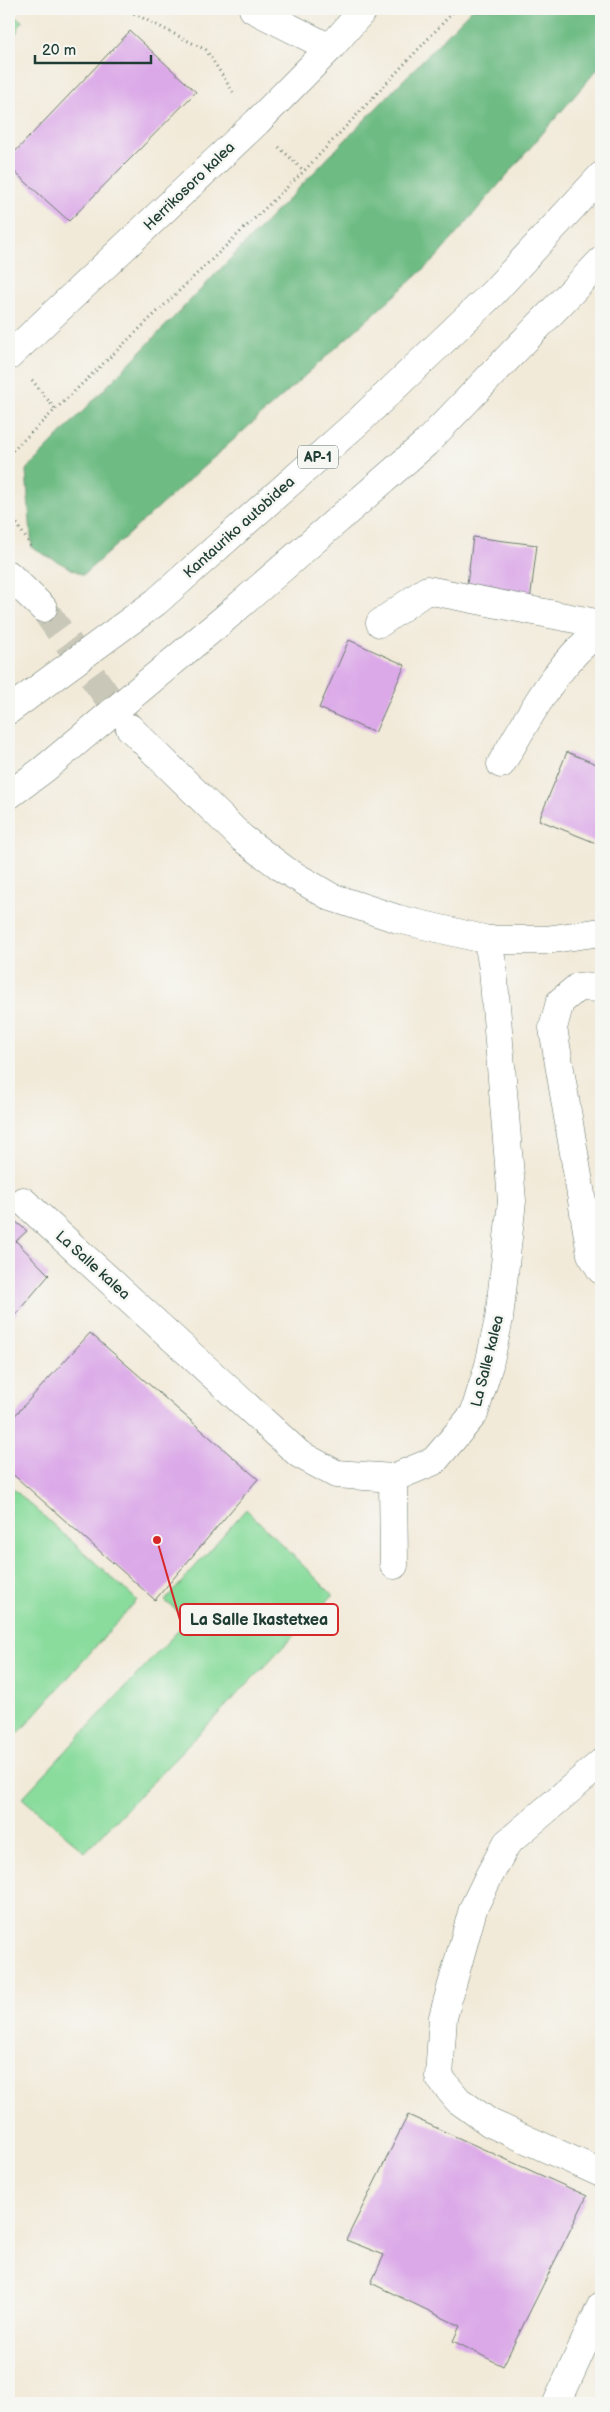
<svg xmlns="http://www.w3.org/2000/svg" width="610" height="2412" font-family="'Balsamiq Sans',sans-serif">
<rect width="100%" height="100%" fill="#f6f6f2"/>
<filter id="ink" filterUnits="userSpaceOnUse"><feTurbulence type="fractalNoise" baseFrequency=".02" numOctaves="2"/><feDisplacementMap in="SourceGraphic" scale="10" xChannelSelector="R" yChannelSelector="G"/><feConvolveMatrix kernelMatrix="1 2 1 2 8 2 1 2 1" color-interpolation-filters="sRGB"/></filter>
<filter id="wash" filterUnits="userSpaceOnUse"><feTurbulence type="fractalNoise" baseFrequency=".0096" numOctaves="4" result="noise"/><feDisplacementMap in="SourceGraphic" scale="20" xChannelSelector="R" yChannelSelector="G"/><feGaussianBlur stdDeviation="1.12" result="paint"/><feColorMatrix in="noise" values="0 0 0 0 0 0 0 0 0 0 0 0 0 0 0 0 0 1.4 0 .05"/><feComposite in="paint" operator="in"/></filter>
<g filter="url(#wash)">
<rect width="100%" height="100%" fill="#f2ead9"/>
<g fill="#89dc9c" stroke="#548c68">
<path d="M9,14l13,7 -13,26z"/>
<path d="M9,1485l128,115 -128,144z"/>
<path d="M246,1509l87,86 -248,257 -63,-54 166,-178 -23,-19z"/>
</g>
<path fill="#6ebc84" stroke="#467c5c" d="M472,9h129v56l-165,193 -353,317 -51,-27 -6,-78z"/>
<g id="blocks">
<g fill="#dba9e8">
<path d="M130,31l66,61 -127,129 -60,-54v-9z"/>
<path d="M473,537l64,8 -7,56 -64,-9z"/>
<path d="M349,640l56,25 -30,68 -56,-25z"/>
<path d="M567,752l34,14v79l-62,-25z"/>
<path d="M9,1216l18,15 -11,10 33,34 -40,47z"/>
<path d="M90,1333l168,146 -103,121 -146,-129v-49z"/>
<path d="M408,2115l179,81 -84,170 -50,-25 7,-15 -89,-43 13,-28 -38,-15z"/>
</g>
</g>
</g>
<g filter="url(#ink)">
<use href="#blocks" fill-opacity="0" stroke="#697a6e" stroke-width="1"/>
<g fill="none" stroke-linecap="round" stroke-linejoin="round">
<path stroke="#c8c7b8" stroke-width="28" stroke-dasharray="28 14" stroke-linecap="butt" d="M43,608l87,120"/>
<defs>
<g id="minor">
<path d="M253,9l77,39"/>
<path d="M9,356l248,-234 73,-74 34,-39"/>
<path d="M9,575l34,33"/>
<path d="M380,623l47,-33 174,34"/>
<path d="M130,728l112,110 43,32 46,27 67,22 90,21h58l55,-8"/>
<path d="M501,764c29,-48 54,-100 100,-134"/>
<path d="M601,988l-23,-1 -18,15 -7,26 38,226 10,16"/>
<path d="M23,1201l276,253 37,20 57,4 41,-17 40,-47 15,-49 10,-46 13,-118 -19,-232 -5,-29"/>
<path d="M393,1478l1,87"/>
<path d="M601,1763l-94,80 -18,33 -16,33 -30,108 -4,60 19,23 32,23 111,50"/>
<path d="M557,2403l44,-97"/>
</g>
<g id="highway">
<path d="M9,710l147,-108 203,-181 133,-127 109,-118"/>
<path d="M9,795l34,-25 181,-151 202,-176 175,-182"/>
</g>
</defs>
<use href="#minor" stroke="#697a6e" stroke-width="29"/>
<use href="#highway" stroke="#697a6e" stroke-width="29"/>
<g stroke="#697a6e" stroke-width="3" stroke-dasharray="1 4" stroke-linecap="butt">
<path d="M125,9l81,41 27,42"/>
<path d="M279,147l25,24"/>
<path d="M32,380l24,30"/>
<path d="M9,454l295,-283 152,-162"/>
<path d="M9,511l23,37"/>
</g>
<use href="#minor" stroke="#fff" stroke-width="28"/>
<use href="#highway" stroke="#fff" stroke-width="28"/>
</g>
</g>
<g text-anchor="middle" stroke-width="5" stroke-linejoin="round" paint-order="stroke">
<rect fill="#f6f6f2" stroke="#60746d" stroke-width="1" x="298" y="445.5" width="40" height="23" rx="4"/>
<g font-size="14" font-weight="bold" fill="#1f3d34">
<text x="318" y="462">AP-1</text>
</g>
<g font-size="15" fill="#1f3d34" stroke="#f6f6f2">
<text transform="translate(189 186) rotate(-44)" y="5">Herrikosoro kalea</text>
<text transform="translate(239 527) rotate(-42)" y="5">Kantauriko autobidea</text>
<text transform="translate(93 1265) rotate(42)" y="5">La Salle kalea</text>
<text transform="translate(487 1361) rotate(-76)" y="5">La Salle kalea</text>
</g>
</g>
<path fill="none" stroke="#d62828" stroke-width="2" d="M157 1540L180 1620"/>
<circle fill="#d62828" stroke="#f6f6f2" stroke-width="2" cx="157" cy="1540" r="5"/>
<rect fill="#f6f6f2" stroke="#d62828" stroke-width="2" x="180" y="1604" width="158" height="31" rx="5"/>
<g font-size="16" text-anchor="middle" font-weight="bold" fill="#1f3d34">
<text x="259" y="1625">La Salle Ikastetxea</text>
</g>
<rect width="610" height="2412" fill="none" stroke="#f6f6f2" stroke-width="30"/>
<path d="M35 55v8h116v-8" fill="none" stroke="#1f3d34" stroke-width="2.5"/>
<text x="42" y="55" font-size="15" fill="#1f3d34" stroke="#f6f6f2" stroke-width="4" paint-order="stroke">20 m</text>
</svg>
